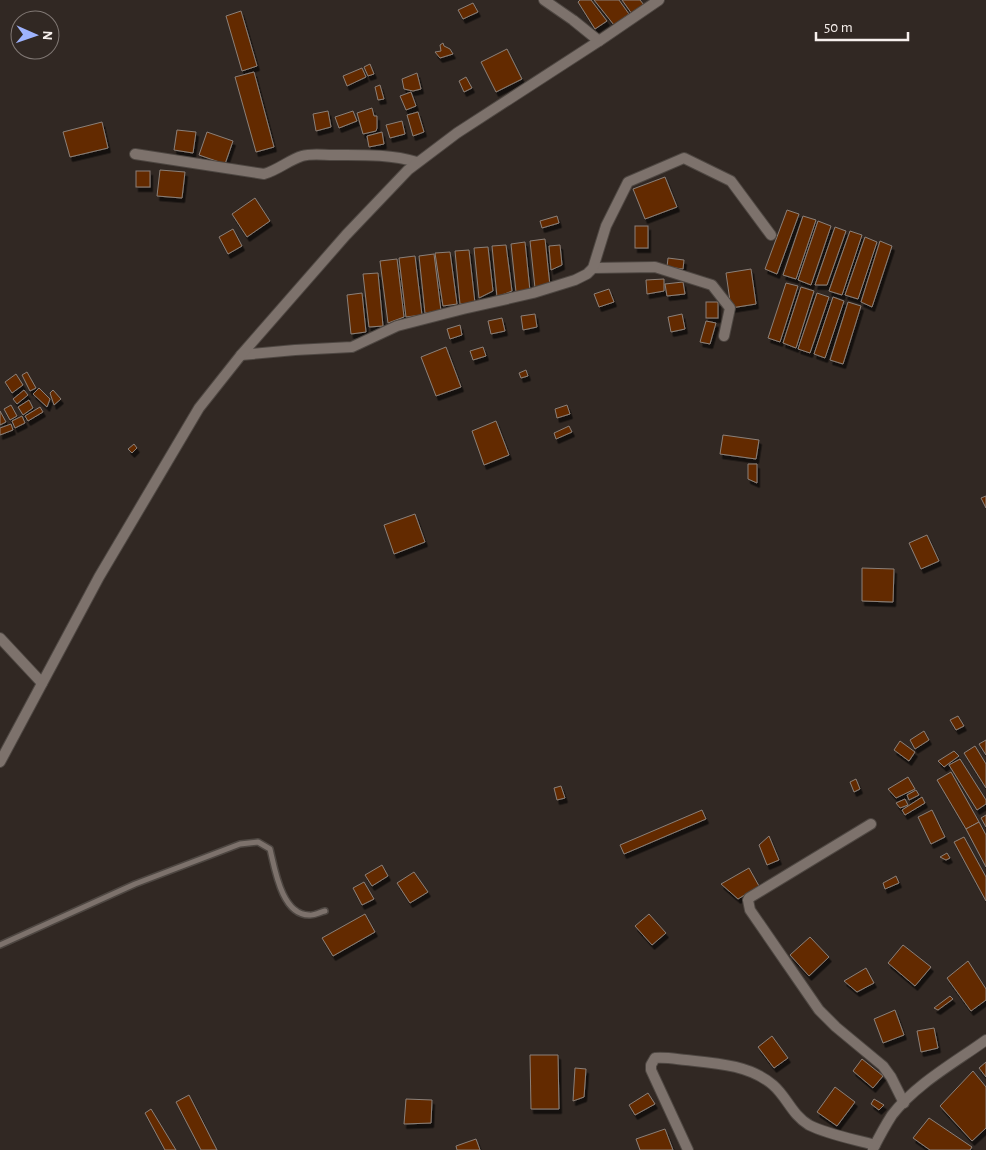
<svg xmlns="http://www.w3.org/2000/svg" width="986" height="1150" font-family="'Alegreya Sans',sans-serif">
<defs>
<filter id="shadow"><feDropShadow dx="2.5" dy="4.5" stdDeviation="0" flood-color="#0009"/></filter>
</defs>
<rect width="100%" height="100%" fill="#312823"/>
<g fill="#632b00" stroke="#8b8079" filter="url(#shadow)">
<path d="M580,0h11l16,21 -12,8 -17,-27z"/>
<path d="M594,0h25l10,14 -15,11z"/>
<path d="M622,0h18l4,5 -12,9z"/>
<path d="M473,3l5,9 -15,7 -5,-9z"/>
<path d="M241,11l16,55 -15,5 -16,-55z"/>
<path d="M443,43l1,3 6,3 3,5 -13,4 -5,-6 6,-1 -1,-6z"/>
<path d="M507,49l15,30 -26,13 -15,-30z"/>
<path d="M370,64l4,10 -6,2 -4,-9z"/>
<path d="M362,68l4,9 -19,9 -4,-10z"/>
<path d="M254,72l20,75 -18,5 -21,-75z"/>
<path d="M417,73l4,16 -8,2 -9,-2 -2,-10z"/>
<path d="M466,77l6,11 -8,4 -5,-11z"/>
<path d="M380,85l4,14 -6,1 -3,-13z"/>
<path d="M411,92l5,14 -10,4 -6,-14z"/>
<path d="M372,108l2,8h3v12l-1,3 -13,3 -6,-21z"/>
<path d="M328,111l3,16 -15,4 -3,-17z"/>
<path d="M353,111l4,10 -18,7 -4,-11z"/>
<path d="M418,112l6,20 -11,4 -6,-21z"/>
<path d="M402,121l3,13 -15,4 -4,-13z"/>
<path d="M102,122l6,26 -38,9 -7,-25z"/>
<path d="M177,130l19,2 -3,21 -19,-3z"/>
<path d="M207,132l26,9 -8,23 -26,-9z"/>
<path d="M382,132l2,12 -15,3 -2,-11z"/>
<path d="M160,170l25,2 -3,26 -25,-2z"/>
<rect x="136" y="171" width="14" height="16"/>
<path d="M665,177l12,30 -32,12 -12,-30z"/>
<path d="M255,198l15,23 -23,16 -15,-23z"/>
<path d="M787,210l12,4 -22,60 -12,-5z"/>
<path d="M557,216l2,7 -17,5 -2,-7z"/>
<path d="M803,216l13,4 -20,59 -13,-4z"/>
<path d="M818,221l13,5 -20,59 -13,-5z"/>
<rect x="635" y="226" width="13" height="22"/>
<path d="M835,227l11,4 -19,54h-12z"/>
<path d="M233,229l9,17 -14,8 -9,-17z"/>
<path d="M850,231l12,4 -20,60 -13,-4z"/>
<path d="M865,237l12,5 -19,57 -13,-4z"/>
<path d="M545,239l5,47 -15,2 -5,-47z"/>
<path d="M880,241l12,5 -20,61 -11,-5z"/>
<path d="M525,242l5,49 -14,1 -5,-48z"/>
<path d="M506,245l6,46 -15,6 -5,-51z"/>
<path d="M560,245l2,20 -11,5 -2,-24z"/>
<path d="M488,247l5,44 -14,7 -5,-50z"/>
<path d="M469,250l6,53 -15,1 -5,-53z"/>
<path d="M450,252l7,52 -14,2 -8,-53z"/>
<path d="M434,254l7,57 -16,2 -6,-57z"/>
<path d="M415,256l7,59 -16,2 -7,-59z"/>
<path d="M668,258l16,2 -1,9 -16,-2z"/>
<path d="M397,259l7,58 -16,6 -8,-62z"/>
<path d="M751,269l5,35 -25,4 -5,-35z"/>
<path d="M378,273l5,53 -14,1 -6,-53z"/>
<path d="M664,279v12l-17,3 -1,-14z"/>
<path d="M683,282l2,12 -18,2 -2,-12z"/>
<path d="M786,283l12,3 -18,56 -12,-4z"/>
<path d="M801,287l13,4 -18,57 -13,-5z"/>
<path d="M609,289l5,13 -15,5 -5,-13z"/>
<path d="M362,293l4,39 -15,2 -4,-39z"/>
<path d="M817,293l12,4 -19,56 -12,-4z"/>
<path d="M833,297l11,4 -19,57 -11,-4z"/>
<rect x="706" y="302" width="12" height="16"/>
<path d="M848,302l13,4 -18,58 -13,-4z"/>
<path d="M535,314l2,13 -14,3 -2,-14z"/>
<path d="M682,314l3,15 -14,3 -3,-15z"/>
<path d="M502,318l3,13 -14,3 -3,-13z"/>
<path d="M706,321l10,2 -6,21 -10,-2z"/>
<path d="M460,325l2,10 -12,4 -3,-10z"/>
<path d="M446,347l15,40 -25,9 -15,-39z"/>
<path d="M483,347l3,9 -13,4 -3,-9z"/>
<path d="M526,370l2,6 -7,2 -2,-5z"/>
<path d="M27,372l9,16 -6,3 -8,-16z"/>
<path d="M16,374l7,11 -11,8 -7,-11z"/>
<path d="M39,388l11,11 -3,8 -14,-13z"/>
<path d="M24,390l4,5 -11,9 -4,-5z"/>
<path d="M53,390l8,9 -7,6 -4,-12z"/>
<path d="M29,400l4,8 -10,7 -5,-8z"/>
<path d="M11,405l6,11 -7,4 -6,-11z"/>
<path d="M567,405l3,9 -13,4 -2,-9z"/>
<path d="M40,407l3,5 -15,9 -3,-5z"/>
<path d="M0,411l6,11 -6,3z"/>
<path d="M22,416l3,7 -10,5 -3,-7z"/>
<path d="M496,421l13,34 -25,10 -12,-34z"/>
<path d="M11,424l2,6 -13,5v-7z"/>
<path d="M569,426l3,6 -16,7 -2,-6z"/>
<path d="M723,435l36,5 -3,19 -36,-5z"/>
<path d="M134,444l3,4 -5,5 -4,-4z"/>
<path d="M748,464h9v19l-9,-4z"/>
<path d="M986,496v12l-5,-10z"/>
<path d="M415,514l10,28 -31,12 -10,-29z"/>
<path d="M927,535l12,26 -18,8 -12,-26z"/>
<path d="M862,568l32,1 -1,33 -31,-1z"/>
<path d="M958,716l6,10 -8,4 -6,-10z"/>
<path d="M924,731l5,9 -14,9 -5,-9z"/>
<path d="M986,740v15l-7,-11z"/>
<path d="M900,741l15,11 -6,9 -15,-11z"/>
<path d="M975,746l11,18v24l-22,-35z"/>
<path d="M954,751l5,5 -15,11 -6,-6z"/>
<path d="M960,759l26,41v4l-9,6 -28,-45z"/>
<path d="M951,772l28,50 -13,7 -29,-49z"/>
<path d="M908,777l7,12 -19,9 -8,-9z"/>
<path d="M856,779l4,10 -6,3 -4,-10z"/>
<path d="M561,786l4,12 -8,2 -3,-12z"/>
<path d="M916,790l3,5 -10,5 -2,-5z"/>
<path d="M922,797l3,6 -20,12 -3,-5z"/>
<path d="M905,799l3,6 -8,3 -4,-5z"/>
<path d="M702,810l4,9 -82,35 -4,-9z"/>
<path d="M932,810l13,27 -14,7 -13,-27z"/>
<path d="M986,815v12l-5,-9z"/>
<path d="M979,822l7,13v32l-20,-38z"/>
<path d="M769,836l10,24 -12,5 -8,-20z"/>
<path d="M964,837l22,40v24l-32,-59z"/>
<path d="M947,853l3,5 -4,2 -6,-3z"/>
<path d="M382,865l6,11 -16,10 -7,-11z"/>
<path d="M749,868l10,18 -21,13 -17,-15z"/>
<path d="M414,872l14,20 -18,11 -13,-20z"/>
<path d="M896,876l3,7 -14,6 -2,-6z"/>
<path d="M364,882l10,17 -12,6 -9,-17z"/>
<path d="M365,914l10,18 -42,24 -11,-18z"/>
<path d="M649,914l17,19 -14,12 -17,-19z"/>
<path d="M810,937l19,20 -20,19 -19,-21z"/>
<path d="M903,945l28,22 -16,19 -27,-23z"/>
<path d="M968,961l18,28v11l-15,11 -24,-33z"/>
<path d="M866,968l8,15 -17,9 -13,-11z"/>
<path d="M950,996l3,3 -15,11 -4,-2z"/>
<path d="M895,1010l9,25 -21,8 -9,-24z"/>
<path d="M934,1028l4,20 -17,4 -4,-21z"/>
<path d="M772,1036l16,22 -14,10 -16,-21z"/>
<path d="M530,1055h28l1,54h-28z"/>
<path d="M862,1059l21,17 -10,12 -20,-17z"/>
<path d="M986,1062v15l-7,-9z"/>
<path d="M575,1068l11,1 -2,28 -11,4z"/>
<path d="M973,1071l13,16v41l-14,13 -32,-35z"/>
<path d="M835,1087l20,15 -18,24 -20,-14z"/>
<path d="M648,1093l7,11 -20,11 -6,-10z"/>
<path d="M189,1095l28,55h-16l-25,-48z"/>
<path d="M406,1099l26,1 -1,23 -27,1z"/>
<path d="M874,1099l10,6 -5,5 -8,-6z"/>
<path d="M151,1109l25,41h-11l-20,-37z"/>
<path d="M929,1118l43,29 -2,3h-40l-17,-12z"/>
<path d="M665,1129l8,21h-33l-4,-11z"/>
<path d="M476,1139l4,11h-23l-1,-4z"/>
</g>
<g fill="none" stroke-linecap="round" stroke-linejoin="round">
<defs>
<path id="lane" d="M0,945l135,-61 105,-40 18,-2 12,7c5,21 12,66 39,66 5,1 11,-3 16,-4"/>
<g id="street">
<path d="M544,0l29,20 26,21"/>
<path d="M135,154l129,20c14,-4 25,-14 38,-18 10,-3 21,-1 31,-1 29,0 57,-1 84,7"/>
<path d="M593,268l62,-1 57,18 18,23 -6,28"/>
<path d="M241,355l54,-5 57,-3 45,-21 66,-17 70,-16 42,-13 12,-6 6,-6 13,-42 22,-44 56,-24 47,23 40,54"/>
<path d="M0,638l42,45"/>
<path d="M0,762l99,-185 100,-169 42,-53 105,-120 62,-65 49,-37 142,-92 60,-41"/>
<path d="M871,824l-122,74 -1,2 2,10 69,100 17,17 47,39 8,11 13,26"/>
<path d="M873,1149c6,-12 12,-23 19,-34 24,-31 62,-52 94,-75"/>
<path d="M688,1150l-37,-80v-5l4,-7c10,-1 21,1 31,2 29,3 64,5 87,25 14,12 19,30 36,40 20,10 45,14 66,20"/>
</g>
</defs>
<use href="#lane" stroke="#4e4742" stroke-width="8"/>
<use href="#street" stroke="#4e4742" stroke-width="12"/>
<use href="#lane" stroke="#7d726c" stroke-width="5"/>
<use href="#street" stroke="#7d726c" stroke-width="10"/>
</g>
<g transform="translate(35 35) rotate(92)"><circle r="24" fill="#312823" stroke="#807874"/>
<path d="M0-4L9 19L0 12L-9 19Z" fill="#9eb3fd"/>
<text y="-8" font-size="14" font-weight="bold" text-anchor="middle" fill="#f7f0ed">N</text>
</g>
<path d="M816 32v8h92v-8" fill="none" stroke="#f7f0ed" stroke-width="2.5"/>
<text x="824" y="32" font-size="15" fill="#f7f0ed" stroke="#312823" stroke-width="4" paint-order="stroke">50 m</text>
</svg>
